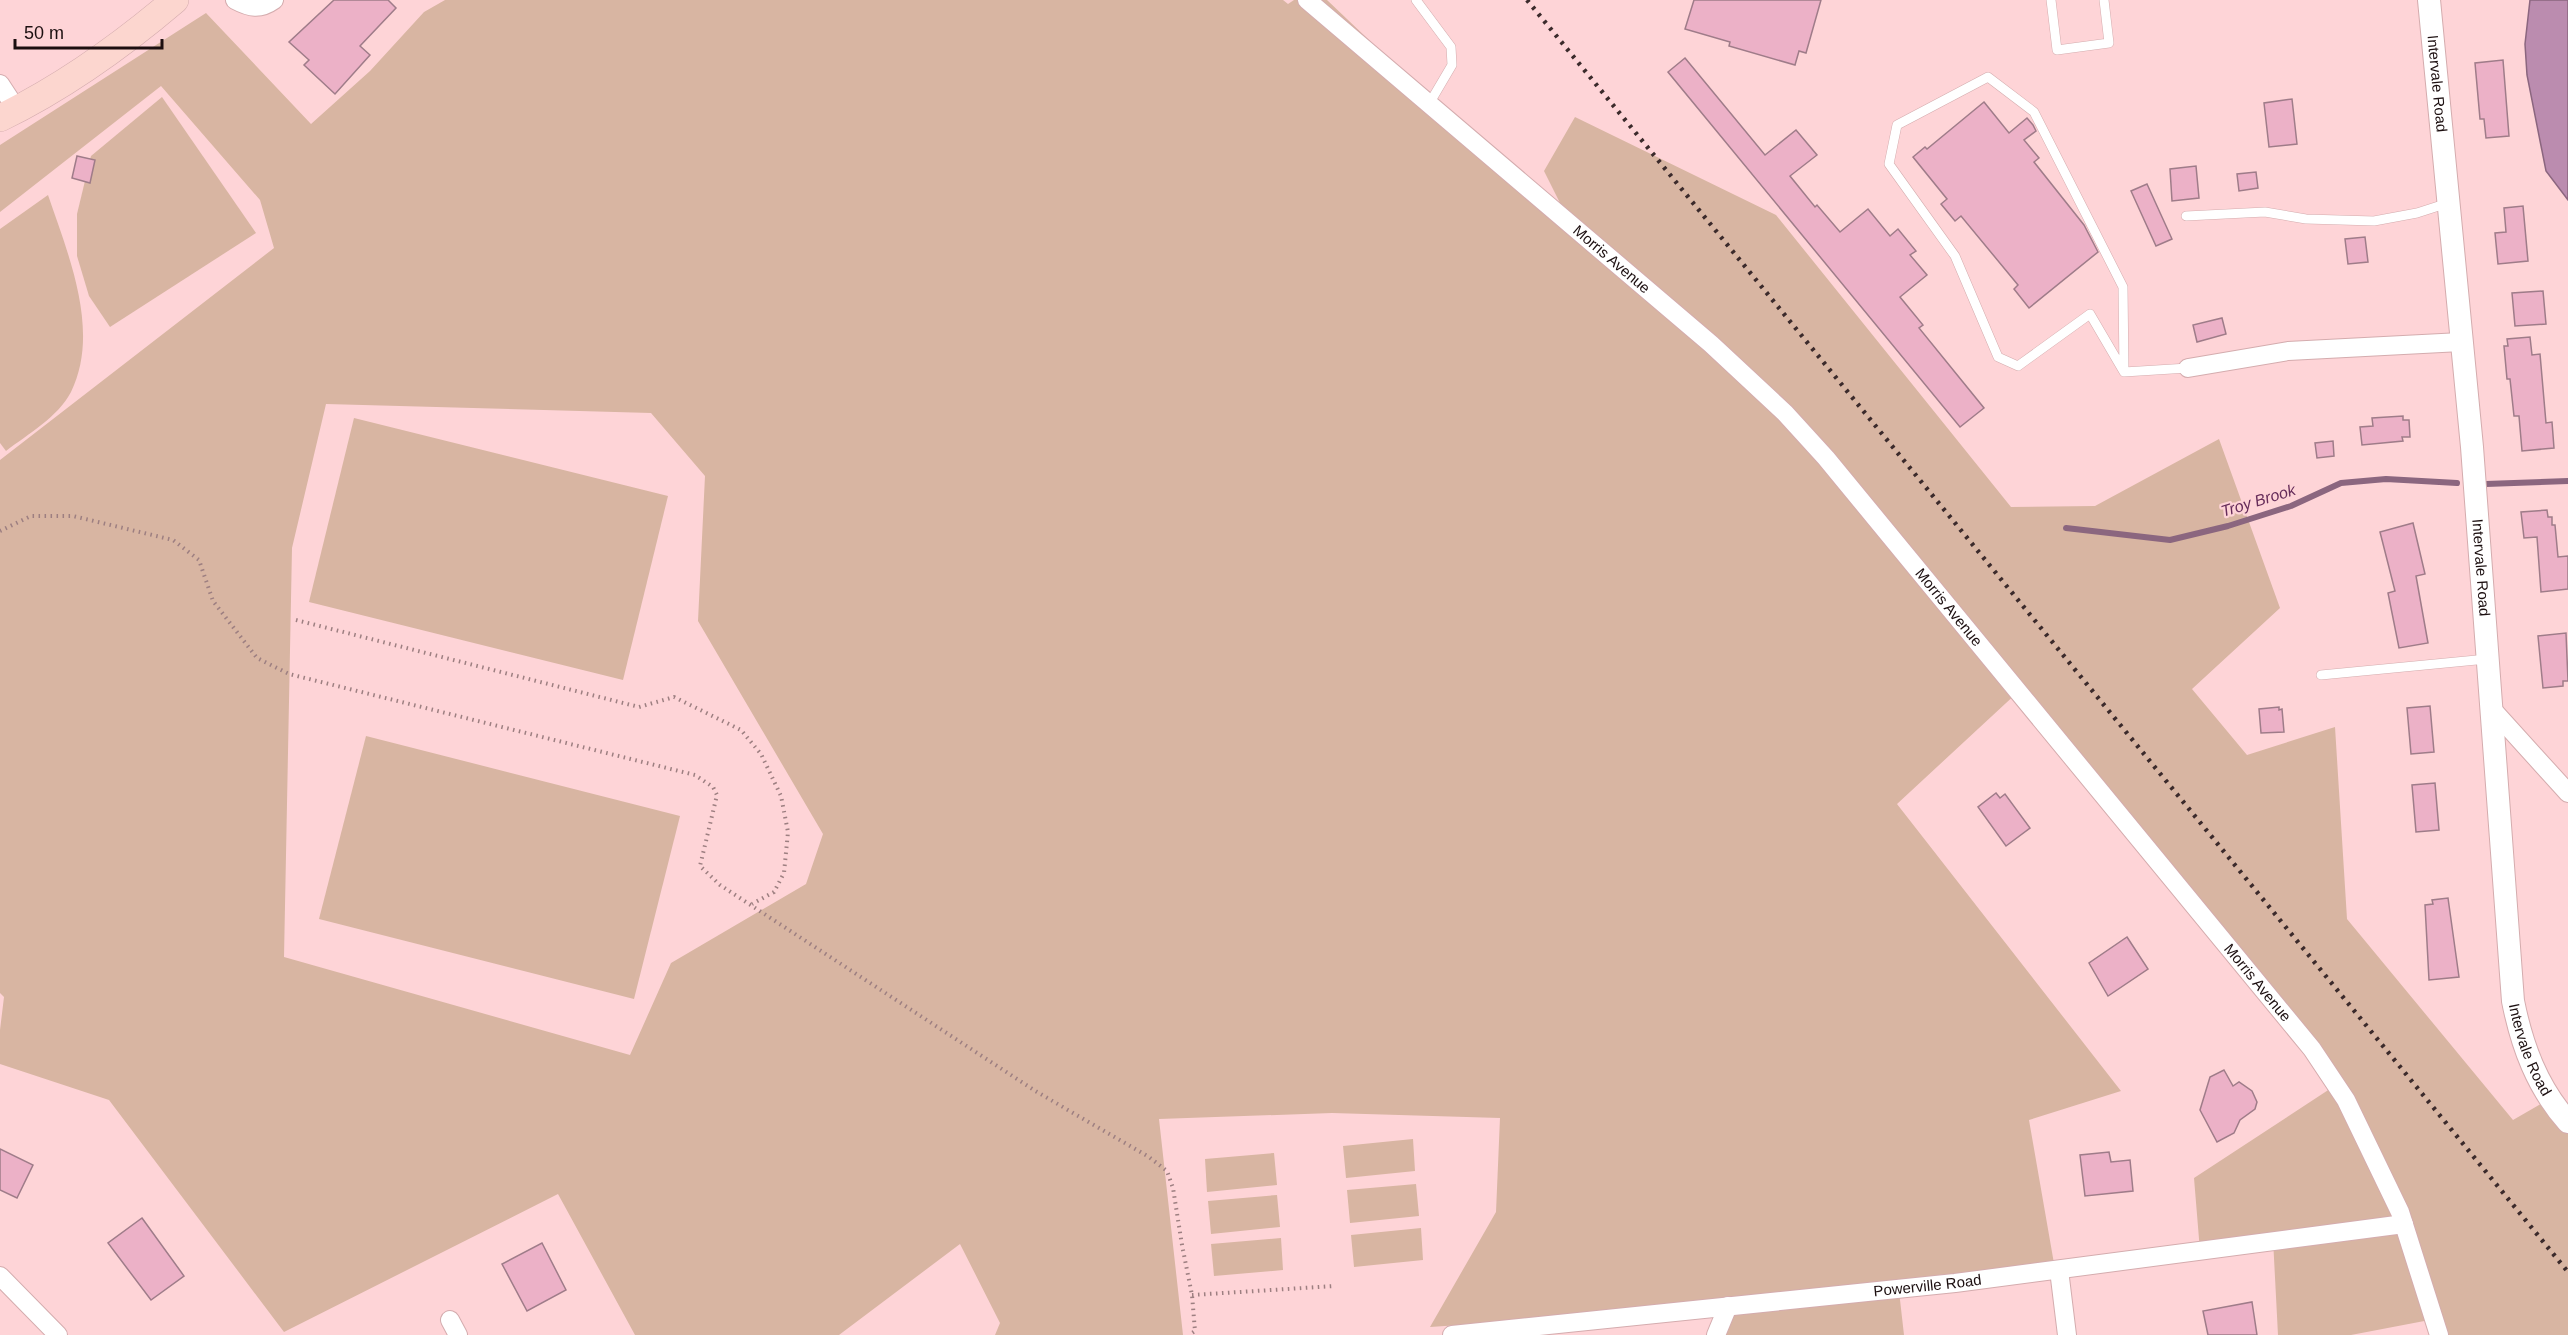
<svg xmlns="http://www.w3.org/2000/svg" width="2568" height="1335" font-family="Helvetica,sans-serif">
<rect width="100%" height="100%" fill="#fed4d7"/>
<g fill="#d8b5a2" fill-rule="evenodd">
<path d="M445,0h838l5,4 6,-4h33l251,239 -34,-68 31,-54 201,98 235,292 84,-1 124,-67 61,169 -88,81 55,66 88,-28 12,192 166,201 38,-22 17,11v226h-123l-5,-17 -89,17h-73l-5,-96 -73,12 -6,-73 148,-97 -323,-390 -122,113 224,287 -92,29 27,155 -157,16 5,44h-182l5,-28 -297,20 66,-115 4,-94 -168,-5 -173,6 24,216h-188l5,-12 -40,-79 -121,91h-204l-77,-141 -274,138 -175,-232 -109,-36v-34l4,-33 -4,-4v-533l274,-212 -14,-48 -99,-114 -161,126v-67l206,-132 105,111 59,-53 54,-59zM326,404l325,9 54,63 -7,145 125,213 -17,50 -135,79 -41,92 -346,-98 8,-409z"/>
<path d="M162,97l94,136 -146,94 -21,-31 -12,-40v-42l14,-58z"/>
<path d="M48,195c20,59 53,136 23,197 -13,25 -43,42 -65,59l-6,-8v-214z"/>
<path d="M354,418l314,78 -45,184 -314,-78z"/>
<path d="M366,736l314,80 -46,183 -315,-80z"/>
<path d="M1413,1139l2,32 -69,7 -3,-32z"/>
<path d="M1274,1153l3,32 -70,7 -2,-33z"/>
<path d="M1416,1184l3,32 -69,7 -3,-33z"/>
<path d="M1277,1195l3,32 -69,7 -3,-33z"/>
<path d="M1421,1228l2,32 -69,7 -3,-32z"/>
<path d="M1281,1238l2,32 -69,6 -3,-32z"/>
</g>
<path fill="#bb8caf" stroke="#8b667f" stroke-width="1.5" d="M2530,0h38v200l-22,-29 -19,-96 -2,-31z"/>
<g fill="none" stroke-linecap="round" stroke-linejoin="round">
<g stroke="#8b667f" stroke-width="6">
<path d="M2486,484l82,-3"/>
<path d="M2066,528l104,12 58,-14 63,-20 50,-23 45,-4 71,4"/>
</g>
</g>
<g fill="#ecb1c7" stroke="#9f7c89" stroke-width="1.5">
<path d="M334,0h54l8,8 -36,38 10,9 -35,39 -31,-29 5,-5 -20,-18z"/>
<path d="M1694,0h127l-15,53 -7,-2 -4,14 -66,-19 1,-4 -45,-13z"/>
<path d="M1685,58l80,97 31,-25 21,25 -27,21 25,31 2,-2 23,27 28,-23 22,27 8,-7 18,22 -6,4 17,20 -27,22 23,28 -4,3 65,80 -24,19 -292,-355z"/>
<path d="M2503,60l6,76 -23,2 -2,-19h-4l-5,-56z"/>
<path d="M2292,99l5,45 -28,3 -5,-44z"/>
<path d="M1984,102l25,31 18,-15 6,7 3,6 -12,9 15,18 -5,4 50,63 14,27 -69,56 -15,-19 4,-4 -57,-69 -6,5 -14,-17 6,-5 -34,-42 12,-10 2,2z"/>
<path d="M77,156l18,4 -5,23 -18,-5z"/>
<path d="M2196,166l3,32 -27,3 -2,-32z"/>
<path d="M2256,172l2,16 -19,3 -2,-17z"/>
<path d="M2147,184l25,55 -16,7 -25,-55z"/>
<path d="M2523,206l5,55 -30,3 -3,-31 11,-1 -2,-24z"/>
<path d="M2365,237l3,25 -20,2 -3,-25z"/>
<path d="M2543,291l3,33 -31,2 -3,-33z"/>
<path d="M2222,318l4,16 -29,8 -4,-17z"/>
<path d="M2530,337l2,18 8,-1 6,69 6,-1 2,26 -32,3 -3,-35h-5l-4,-37h-3l-3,-33h4l-1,-7z"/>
<path d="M2403,416v4h6l1,17h-8l1,4 -41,4 -2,-18 13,-1 -1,-8z"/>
<path d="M2333,441l1,15 -17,2 -2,-15z"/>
<path d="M2547,510l1,7h4v8h3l3,32 10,-1v33l-27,3 -4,-55 -13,1 -3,-26z"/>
<path d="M2413,523l12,51 -9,2 12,67 -29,5 -11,-55 7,-2 -15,-59z"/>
<path d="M2566,633l2,48h-5v5l-20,2 -5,-52z"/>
<path d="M2430,706l4,46 -23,2 -4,-46z"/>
<path d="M2279,707v3l3,-1 2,23 -23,1 -2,-24z"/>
<path d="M2435,783l4,47 -23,2 -4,-47z"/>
<path d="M1996,793l4,5 5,-4 25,34 -24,18 -28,-39z"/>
<path d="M2448,898l11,79 -30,3 -4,-75 8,-1 -1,-4z"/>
<path d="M2127,937l21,32 -40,27 -19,-33z"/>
<path d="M2224,1070l9,16 6,-4 13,9 5,11 -2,7 -15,11 -6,13 -17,9 -17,-32 10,-33z"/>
<path d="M0,1149l33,16 -16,33 -17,-8z"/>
<path d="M2109,1152l2,10 19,-2 3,31 -48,5 -5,-41z"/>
<path d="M142,1218l42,58 -33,24 -43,-57z"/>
<path d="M542,1243l24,47 -39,21 -25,-47z"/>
<path d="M2252,1302l5,33h-49l-5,-24z"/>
</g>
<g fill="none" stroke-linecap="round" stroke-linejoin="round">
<defs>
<g id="service">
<path d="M1416,0l35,47 1,18 -23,39"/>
<path d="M2051,0l6,50 52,-7 -5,-43"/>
<path d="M2186,216l79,-4 41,7 68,2 43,-8 31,-10"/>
<path d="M2124,372l-1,-85 -89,-175 -46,-35 -91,48 -8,39 66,92 43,101 20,9 72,-52 34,58 64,-4"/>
<path d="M2321,675l166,-16"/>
</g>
<g id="minor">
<path d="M235,0c15,8 25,10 39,0"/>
<path id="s1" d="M1307,0l404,344 74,69 41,45 486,591 34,51 54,112 39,123"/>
<path d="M0,84l17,26"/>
<path d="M2188,368l100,-17 173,-9"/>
<path d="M2491,708l77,85"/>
<path d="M2059,1270l8,65"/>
<path d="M0,1276l58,59"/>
<path d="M450,1320l8,15"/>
<path id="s2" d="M1452,1335l503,-52 449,-59"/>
<path d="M1716,1335l12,-29"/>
</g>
<g id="tertiary">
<path id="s3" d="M2429,0l43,447 41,554c9,45 24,86 55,121"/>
</g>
<path id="secondary" d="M0,118c64,-31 121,-72 175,-118"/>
</defs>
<use href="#service" stroke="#d4acae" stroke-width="10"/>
<use href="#minor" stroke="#d4acae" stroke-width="20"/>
<use href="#tertiary" stroke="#d4acae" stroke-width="24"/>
<use href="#secondary" stroke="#d4acae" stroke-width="28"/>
<g stroke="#9d7f81" stroke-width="4" stroke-dasharray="1.5 4.5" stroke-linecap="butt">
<path d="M0,531l31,-15h42l100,24 26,20 14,41 44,57 32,16 406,101 18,12 4,8 -17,71 20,19 317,207 112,65 18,14 6,17 9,57 10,50 3,36 -6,4"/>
<path d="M296,620l343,87 35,-10 67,33 20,24 20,42 7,36 -4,41 -10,19 -22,12"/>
<path d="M1192,1295l143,-9"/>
</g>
<use href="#service" stroke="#fff" stroke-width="9"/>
<use href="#minor" stroke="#fff" stroke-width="18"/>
<use href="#tertiary" stroke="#fff" stroke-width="22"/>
<use href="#secondary" stroke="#fcd6cf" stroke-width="27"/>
<path stroke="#3b2a2b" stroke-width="4.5" stroke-dasharray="3 6" stroke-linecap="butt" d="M1527,0l1041,1272"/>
</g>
<g text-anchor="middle" stroke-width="4.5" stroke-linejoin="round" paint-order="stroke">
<g font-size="15" fill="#1c0f10" stroke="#fed4d7">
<text dy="5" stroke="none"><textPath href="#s3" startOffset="84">Intervale Road</textPath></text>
<text dy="5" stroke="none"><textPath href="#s1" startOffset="400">Morris Avenue</textPath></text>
<text dy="5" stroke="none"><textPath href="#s3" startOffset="570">Intervale Road</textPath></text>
<text dy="5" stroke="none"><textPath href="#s1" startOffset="886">Morris Avenue</textPath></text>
<text dy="5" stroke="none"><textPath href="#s1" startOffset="1372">Morris Avenue</textPath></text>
<text dy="5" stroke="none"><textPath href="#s3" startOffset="1056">Intervale Road</textPath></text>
<text dy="5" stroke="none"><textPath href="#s2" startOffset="478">Powerville Road</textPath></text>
</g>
<g font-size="16" font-style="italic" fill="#672d5a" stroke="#fed4d7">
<text transform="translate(2258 500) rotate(-17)" y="6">Troy Brook</text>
</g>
</g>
<path d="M15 39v9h147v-9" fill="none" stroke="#1c0f10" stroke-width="3"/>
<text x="24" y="39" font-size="18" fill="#1c0f10" stroke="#fed4d7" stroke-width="4.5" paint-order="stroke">50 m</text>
</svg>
